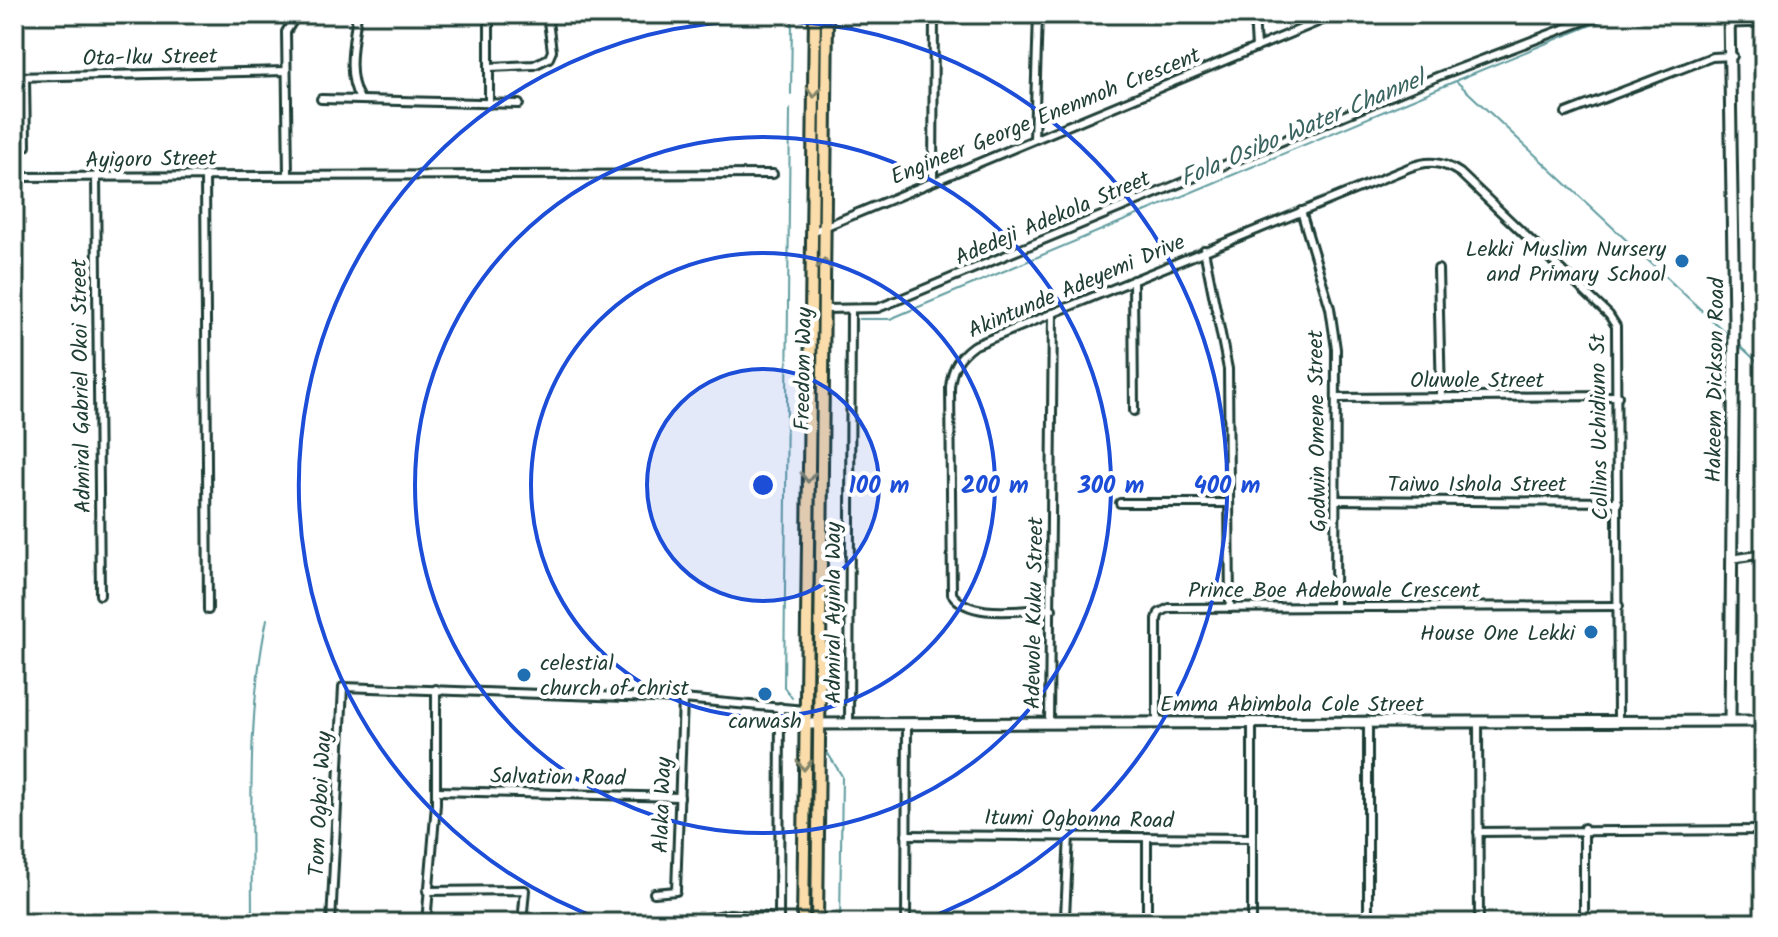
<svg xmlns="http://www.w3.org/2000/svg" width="1778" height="937" font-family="Kalam,sans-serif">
<rect width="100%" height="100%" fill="#fff"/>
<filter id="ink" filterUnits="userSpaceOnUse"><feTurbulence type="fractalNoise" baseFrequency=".0125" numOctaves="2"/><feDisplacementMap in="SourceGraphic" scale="16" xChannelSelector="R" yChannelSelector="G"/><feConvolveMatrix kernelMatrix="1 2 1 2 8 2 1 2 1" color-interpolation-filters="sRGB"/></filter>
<g filter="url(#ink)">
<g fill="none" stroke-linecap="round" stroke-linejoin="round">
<g stroke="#5f9b9e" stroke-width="2">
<path d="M1457,80l161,-66"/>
<path d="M791,94l1,-74"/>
<path d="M790,109l-6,578 8,11"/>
<path d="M859,319h31l566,-238 273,255"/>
<path d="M1737,343l27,25"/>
<path d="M827,752l15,24 -2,147"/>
<path d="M252,923c0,-101 -6,-204 15,-304"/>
</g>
<defs>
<g id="street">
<path d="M357,14c-3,26 -12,60 3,85"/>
<path d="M489,14v90"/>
<path d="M1254,14l2,34"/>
<path d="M489,67l45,-2 15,-7 3,-7 -5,-37"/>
<path d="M14,77l272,-6"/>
<path d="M321,99l198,5"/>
<path d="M1566,113l146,-56 21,-1"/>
<path d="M1034,139l4,-125"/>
<path d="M14,149l12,-3 -1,-69"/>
<path d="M288,174l-2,-142 11,-18"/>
<path d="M205,175l3,435"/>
<path d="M96,176l4,419"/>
<path d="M14,177l759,-3"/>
<path d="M933,181l1,-167"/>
<path d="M1301,211l29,97 6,41 -1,258"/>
<path d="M812,232l525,-218"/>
<path d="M1204,250l24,119 2,239"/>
<path d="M1438,269l3,129"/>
<path d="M1133,280l1,131"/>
<path d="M824,309l54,-1 20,-8 541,-224 164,-62"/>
<path d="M1337,398l281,-2"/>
<path d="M1336,500l282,2"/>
<path d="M1120,503h108"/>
<path d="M1731,559l33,-5"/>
<path d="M1052,609c-29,0 -82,11 -100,-15l-2,-207c2,-19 8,-30 23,-41l435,-178c20,-8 34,-7 52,5l149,142 7,11 2,395"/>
<path d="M1157,721v-102l2,-6 10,-5 450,-2"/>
<path d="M1368,721v202"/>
<path d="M1478,721l1,202"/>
<path d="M1049,722l4,-409"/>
<path d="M849,725l2,-416"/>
<path d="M436,791l244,6"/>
<path d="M1478,832l286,-2"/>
<path d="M906,835l346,3"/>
<path d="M1147,837v86"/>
<path d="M427,891l98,-1 -3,33"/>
<path d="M654,893l22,-2 7,-192"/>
<path d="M1065,916l4,-81"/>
<path d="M331,923l12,-236 340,12 122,11"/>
<path d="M426,923l10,-119v-115"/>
<path d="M683,923l47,-9 49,4"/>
<path d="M779,923l1,-216"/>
<path d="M906,923l1,-198"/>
<path d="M1252,923v-202"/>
<path d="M1584,923v-95"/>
</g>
<g id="secondary">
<path d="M1729,14l5,307 -4,399"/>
<path d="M1730,22l34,-1"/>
<path d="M805,724l959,-3"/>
</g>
<g id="primary">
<path d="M803,923l12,-909"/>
<path d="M817,923l10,-909"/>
</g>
</defs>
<use href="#street" stroke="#1f3d34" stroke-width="12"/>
<use href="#secondary" stroke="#1f3d34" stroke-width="15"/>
<use href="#primary" stroke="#1f3d34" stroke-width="16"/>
<use href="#street" stroke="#fff" stroke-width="6"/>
<use href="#secondary" stroke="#fff" stroke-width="9"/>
<use href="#primary" stroke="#fbddab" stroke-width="10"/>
</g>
<defs><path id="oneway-chevron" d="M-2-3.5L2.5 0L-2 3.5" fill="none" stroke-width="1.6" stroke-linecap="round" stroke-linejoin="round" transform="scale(2)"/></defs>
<g stroke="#82856a">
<use href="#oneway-chevron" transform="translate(814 92) rotate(91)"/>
<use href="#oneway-chevron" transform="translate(824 264) rotate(-88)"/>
<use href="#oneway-chevron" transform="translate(808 477) rotate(91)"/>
<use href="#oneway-chevron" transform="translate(804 765) rotate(91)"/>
</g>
</g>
<circle cx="763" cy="485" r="116" fill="#1d4ed8" fill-opacity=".12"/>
<g fill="none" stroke="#1d4ed8" stroke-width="4">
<circle cx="763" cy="485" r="116"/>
<circle cx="763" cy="485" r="232"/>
<circle cx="763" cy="485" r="348"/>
<path d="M608 922A464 464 0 1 1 918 922"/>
</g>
<g fill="#1f6fb2" stroke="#fff" stroke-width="3">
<circle cx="1682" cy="261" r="8"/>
<circle cx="1591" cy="632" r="8"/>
<circle cx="524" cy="675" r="8"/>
<circle cx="765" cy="694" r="8"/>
</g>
<g text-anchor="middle" stroke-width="8" stroke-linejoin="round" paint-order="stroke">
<g font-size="22" fill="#1f3d34" stroke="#fff">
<text transform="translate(150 56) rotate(-1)" y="8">Ota-Iku Street</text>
<text transform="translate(1045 115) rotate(-22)" y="8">Engineer George Enenmoh Crescent</text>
<text transform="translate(151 158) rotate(-1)" y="8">Ayigoro Street</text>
<text transform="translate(1052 217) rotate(-23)" y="8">Adedeji Adekola Street</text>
<text transform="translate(1076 285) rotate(-23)" y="8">Akintunde Adeyemi Drive</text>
<text transform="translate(802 369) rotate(-89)" y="8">Freedom Way</text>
<text x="1477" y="387">Oluwole Street</text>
<text transform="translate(1714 380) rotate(-89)" y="8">Hakeem Dickson Road</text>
<text transform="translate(80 386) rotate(-91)" y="8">Admiral Gabriel Okoi Street</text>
<text transform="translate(1598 427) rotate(-91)" y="8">Collins Uchidiuno St</text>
<text transform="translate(1316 431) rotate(-91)" y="8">Godwin Omene Street</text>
<text x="1477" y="491">Taiwo Ishola Street</text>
<text x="1334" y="597">Prince Boe Adebowale Crescent</text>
<text transform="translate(832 613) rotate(-90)" y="8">Admiral Ayinla Way</text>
<text transform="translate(1033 613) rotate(-89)" y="8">Adewole Kuku Street</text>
<text x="1292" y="711">Emma Abimbola Cole Street</text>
<text transform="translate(558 776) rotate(1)" y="8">Salvation Road</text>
<text transform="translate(319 804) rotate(-87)" y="8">Tom Ogboi Way</text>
<text transform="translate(661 805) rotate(-88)" y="8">Alaka Way</text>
<text transform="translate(1079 818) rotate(1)" y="8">Itumi Ogbonna Road</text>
</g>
<g font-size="22" fill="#1f3d34" stroke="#fff" text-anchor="end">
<text x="1666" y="256">Lekki Muslim Nursery<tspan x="1666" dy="25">and Primary School</tspan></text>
<text x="1575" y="640">House One Lekki</text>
<text x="540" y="670" text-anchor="start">celestial<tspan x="540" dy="25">church of christ</tspan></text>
<text x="765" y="728" text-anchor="middle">carwash</text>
</g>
<g font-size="24" font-style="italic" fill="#3a6460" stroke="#fff">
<text transform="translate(1302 128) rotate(-23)" y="8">Fola Osibo Water Channel</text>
</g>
</g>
<circle cx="763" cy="485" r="12" fill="#1d4ed8" stroke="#fff" stroke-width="4"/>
<g font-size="24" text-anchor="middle" font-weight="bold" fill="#1d4ed8" stroke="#fff" stroke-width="8" stroke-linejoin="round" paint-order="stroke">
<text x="879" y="493">100 m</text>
<text x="995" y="493">200 m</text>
<text x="1111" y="493">300 m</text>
<text x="1227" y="493">400 m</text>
</g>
<rect width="1778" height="937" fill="none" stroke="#fff" stroke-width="48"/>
<rect x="24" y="24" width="1730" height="889" fill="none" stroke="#1f3d34" stroke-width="3" filter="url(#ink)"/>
</svg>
